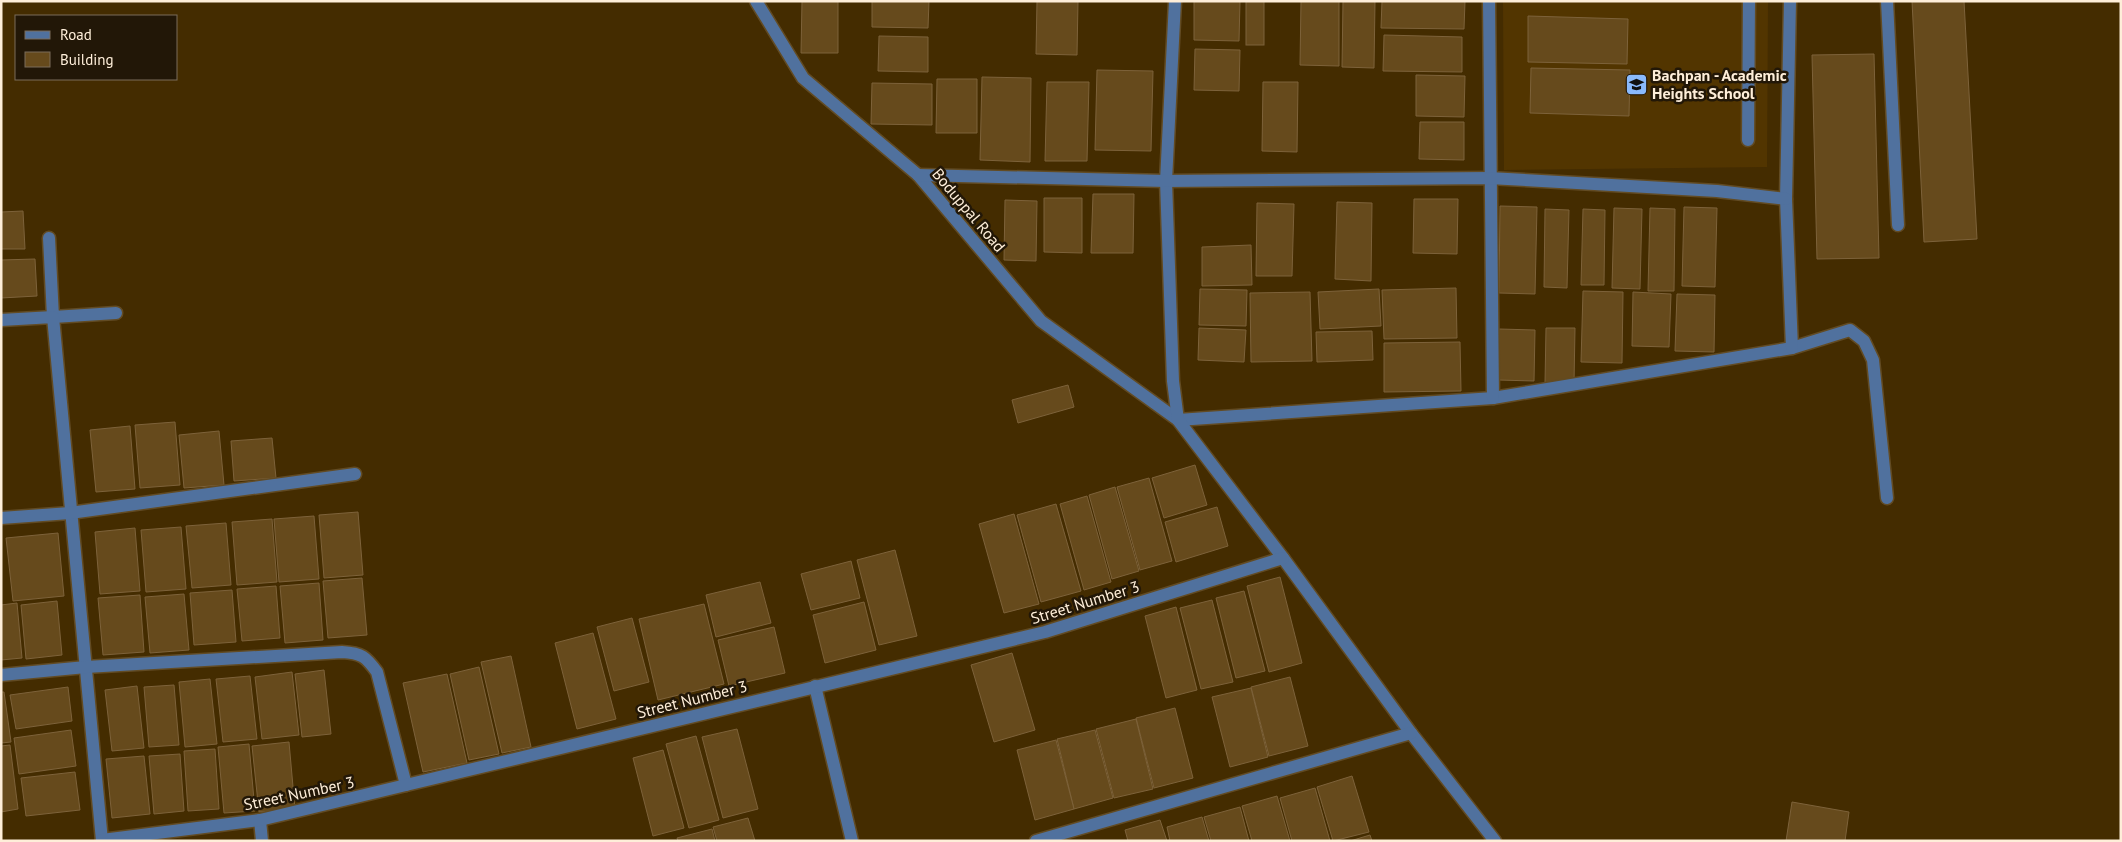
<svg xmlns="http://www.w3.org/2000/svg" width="2122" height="842" font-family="'PT Sans',sans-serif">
<rect width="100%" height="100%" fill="#442c00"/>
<path fill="#523500" d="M1503,1h265l-1,166 -263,3z"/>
<g fill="#664a1c" stroke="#7d623a">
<path d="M802,1h36v52h-37z"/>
<path d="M872,1h57l-1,27 -56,-1z"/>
<path d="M1037,1h41l-1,54 -41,-1z"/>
<path d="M1194,1h46l-1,40 -45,-1z"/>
<rect x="1246" y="1" width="18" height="44"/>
<path d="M1301,1h38v65l-39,-1z"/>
<path d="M1343,1h32l-1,67 -32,-1z"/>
<path d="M1382,1h83l-1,28 -83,-1z"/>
<path d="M1912,1h52l13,238 -53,3z"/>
<path d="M1528,16l100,3 -1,45 -99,-2z"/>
<path d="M1384,35l78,2v35l-79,-1z"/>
<path d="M879,36l49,1v35l-50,-1z"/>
<path d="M1195,49l45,1 -1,41 -45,-1z"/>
<path d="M1874,54l5,204 -62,1 -5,-204z"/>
<path d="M1531,68l99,2 -1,46 -99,-3z"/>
<path d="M1097,70l56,1 -2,80 -56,-1z"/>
<path d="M1416,75l49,1 -1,41 -48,-1z"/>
<path d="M982,77l49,1 -1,84 -50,-2z"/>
<path d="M937,79h40v54h-41z"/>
<path d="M1047,82h42l-2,79h-42z"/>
<path d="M1263,82h35l-1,70 -35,-1z"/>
<path d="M872,83l60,1v41l-61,-1z"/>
<path d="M1420,122h44v38l-45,-1z"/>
<path d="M1093,194h41l-1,59h-42z"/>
<path d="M1044,198h38v55l-38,-1z"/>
<path d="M1414,199h44l-1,55 -44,-1z"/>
<path d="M1005,200l32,1 -1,60 -32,-1z"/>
<path d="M1337,202l35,1 -1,78 -36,-2z"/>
<path d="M1257,203l37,1 -2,72h-36z"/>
<path d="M1500,206l37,1 -2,87 -36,-1z"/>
<path d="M1684,207l33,1 -2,79 -33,-1z"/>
<path d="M1614,208l28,1 -2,80 -28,-1z"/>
<path d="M1650,208l25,1 -1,82h-26z"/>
<path d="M1545,209l24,1 -2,78 -23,-1z"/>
<path d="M1583,209l22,1 -1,75h-23z"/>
<path d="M23,211l2,38h-24v-37z"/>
<path d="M1251,245l1,40 -50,1v-39z"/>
<path d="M35,259l2,37 -36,2v-38z"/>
<path d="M1456,288l1,50 -73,1 -2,-49z"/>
<path d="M1200,289l47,1 -1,36 -47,-1z"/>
<path d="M1379,289l2,37 -61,3 -2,-37z"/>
<path d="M1583,291l40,1 -1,71 -41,-1z"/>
<path d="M1310,292l2,69 -61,1 -1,-69z"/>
<path d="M1633,292l38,2 -2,53 -37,-1z"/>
<path d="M1677,294l38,1 -1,57 -39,-1z"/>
<path d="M1199,328l47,2 -2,32 -46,-2z"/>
<path d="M1546,328h29l-1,55h-29z"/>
<path d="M1499,329l36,1 -1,51 -36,-1z"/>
<path d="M1372,331l1,29 -56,2 -1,-30z"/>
<path d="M1460,342l1,49 -77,1v-49z"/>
<path d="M1068,385l6,22 -56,16 -6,-23z"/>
<path d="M175,422l5,63 -40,3 -5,-63z"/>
<path d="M130,426l5,63 -39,3 -6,-62z"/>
<path d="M219,431l5,54 -40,3 -5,-53z"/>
<path d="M272,438l4,40 -42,3 -3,-40z"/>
<path d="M1195,465l12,40 -43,13 -12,-40z"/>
<path d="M1149,478l23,83 -32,9 -23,-83z"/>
<path d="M1115,487l24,84 -27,8 -23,-84z"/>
<path d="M1087,496l24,86 -27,8 -24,-86z"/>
<path d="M1056,504l25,87 -40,11 -24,-87z"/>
<path d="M1217,507l11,39 -52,16 -11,-40z"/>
<path d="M358,512l5,63 -39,3 -5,-63z"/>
<path d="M1014,514l25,90 -35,9 -25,-89z"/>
<path d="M314,516l5,63 -40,3 -5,-63z"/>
<path d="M272,519l5,63 -40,3 -5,-63z"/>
<path d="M226,523l5,62 -39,3 -6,-62z"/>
<path d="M181,527l5,62 -40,3 -5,-62z"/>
<path d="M135,528l5,63 -40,3 -5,-62z"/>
<path d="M58,533l6,63 -51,5 -7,-63z"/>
<path d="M895,550l22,86 -38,9 -22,-85z"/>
<path d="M851,561l9,37 -49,12 -10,-36z"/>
<path d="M1280,577l22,86 -33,9 -22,-86z"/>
<path d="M362,578l5,57 -39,3 -5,-57z"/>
<path d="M760,582l11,41 -55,14 -10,-42z"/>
<path d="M319,583l4,57 -38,3 -5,-57z"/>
<path d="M276,586l4,52 -38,3 -5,-52z"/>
<path d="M232,590l4,52 -42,3 -4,-52z"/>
<path d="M1244,591l21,80 -29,7 -20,-80z"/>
<path d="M184,594l5,56 -39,3 -5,-56z"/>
<path d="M140,595l4,57 -41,3 -5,-57z"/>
<path d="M1212,600l21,82 -32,7 -21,-81z"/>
<path d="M57,601l5,54 -36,4 -5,-54z"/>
<path d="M864,602l12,48 -51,13 -12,-48z"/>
<path d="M17,603l5,55 -21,2v-55z"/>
<path d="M704,604l20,80 -66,16 -19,-81z"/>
<path d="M1176,607l21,83 -31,8 -21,-82z"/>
<path d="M632,618l17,64 -35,9 -17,-64z"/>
<path d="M774,627l11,46 -56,13 -11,-46z"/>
<path d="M593,633l23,86 -39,10 -22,-86z"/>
<path d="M1012,653l23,77 -41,12 -23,-77z"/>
<path d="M511,656l20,91 -29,6 -21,-91z"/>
<path d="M479,667l20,87 -30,6 -19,-86z"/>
<path d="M324,670l7,64 -29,3 -7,-63z"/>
<path d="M292,672l7,63 -37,4 -7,-62z"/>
<path d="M447,674l20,89 -44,9 -20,-89z"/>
<path d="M250,676l7,63 -34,3 -7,-63z"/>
<path d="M1290,677l18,69 -39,10 -18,-69z"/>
<path d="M210,679l7,65 -32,3 -6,-65z"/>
<path d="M174,685l5,60 -30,2 -5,-60z"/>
<path d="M137,686l7,62 -32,3 -7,-61z"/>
<path d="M68,687l4,34 -56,8 -6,-34z"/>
<path d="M1251,688l17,69 -38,10 -18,-70z"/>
<path d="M1,692h3l7,50 -10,1z"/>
<path d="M1175,708l18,70 -39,10 -18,-70z"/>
<path d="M1136,719l17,70 -39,9 -18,-69z"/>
<path d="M737,729l21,80 -35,9 -21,-81z"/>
<path d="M71,730l5,36 -57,8 -5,-36z"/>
<path d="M1095,730l18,68 -39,11 -17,-70z"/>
<path d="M696,736l23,84 -30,8 -23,-84z"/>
<path d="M1056,740l18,69 -39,11 -18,-70z"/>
<path d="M289,742l6,67 -36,3 -7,-66z"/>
<path d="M249,744l6,67 -31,2 -6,-66z"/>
<path d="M10,745l8,64 -17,3v-66z"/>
<path d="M215,749l4,60 -31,2 -4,-60z"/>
<path d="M663,750l21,78 -31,8 -20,-78z"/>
<path d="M180,754l4,57 -30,3 -5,-58z"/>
<path d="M144,756l6,58 -38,4 -6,-59z"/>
<path d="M75,772l5,38 -54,6 -5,-38z"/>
<path d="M1352,776l17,56 -36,9 -16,-54z"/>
<path d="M1315,788l15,53h-38l-12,-43z"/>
<path d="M1277,796l13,45h-38l-10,-35z"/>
<path d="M1792,802l57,10 -4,29h-59z"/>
<path d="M1240,807l9,34h-38l-7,-24z"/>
<path d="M1202,817l7,24h-39l-3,-14z"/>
<path d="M748,818l7,23h-38l-4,-14z"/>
<path d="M1160,820l7,21h-39l-3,-11z"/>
<path d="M712,829l3,12h-37l-1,-3z"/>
<path d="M1370,835l2,6h-22z"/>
</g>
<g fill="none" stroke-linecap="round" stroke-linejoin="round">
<defs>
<g id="lane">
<path d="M1887,1l11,224"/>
<path d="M1748,140l1,-139"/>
</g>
<g id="street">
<path d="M756,1l47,77 115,97 123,146 137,99 315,-22 299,-50 58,-18 14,11 9,19 14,138"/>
<path d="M1175,1l-9,180 7,200 5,39 105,138 128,175 84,108"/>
<path d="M1489,1l4,397"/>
<path d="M1790,1l-4,198 6,149"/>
<path d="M918,175l248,6 323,-3 228,13 69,8"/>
<path d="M49,238l4,79 63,-4"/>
<path d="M1,320l52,-3 49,524"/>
<path d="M1,518l69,-5 285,-39"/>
<path d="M1,675l85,-8 256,-15c20,1 24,5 35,20l29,113"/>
<path d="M815,686l37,155"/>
<path d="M260,820l2,21"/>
<path d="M102,840l158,-20 146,-35 639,-153 238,-74"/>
<path d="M1036,841l375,-108"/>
</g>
</defs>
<use href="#lane" stroke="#624b23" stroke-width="15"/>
<use href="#street" stroke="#624b23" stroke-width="15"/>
<use href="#lane" stroke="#50719e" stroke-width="12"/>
<use href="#street" stroke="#50719e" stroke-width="12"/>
</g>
<defs>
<symbol id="school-square" viewBox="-11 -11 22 22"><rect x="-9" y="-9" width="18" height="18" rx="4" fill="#8abafc" stroke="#221707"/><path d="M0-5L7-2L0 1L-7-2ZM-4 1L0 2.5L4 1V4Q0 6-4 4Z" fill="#111"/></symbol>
</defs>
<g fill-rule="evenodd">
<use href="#school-square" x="1624" y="72" width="25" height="25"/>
</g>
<g text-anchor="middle" stroke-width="5" stroke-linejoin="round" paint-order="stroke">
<g font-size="16" font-weight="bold" fill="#feeed9" stroke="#221707" text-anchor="start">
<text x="1652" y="81">Bachpan - Academic<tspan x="1652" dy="18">Heights School</tspan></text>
</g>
<g font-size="16" fill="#feeed9" stroke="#221707">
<text transform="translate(969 210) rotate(50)" y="6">Boduppal Road</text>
<text transform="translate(1085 602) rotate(-17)" y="6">Street Number 3</text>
<text transform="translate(692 699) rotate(-14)" y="6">Street Number 3</text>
<text transform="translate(299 793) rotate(-12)" y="6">Street Number 3</text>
</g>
</g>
<rect width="2122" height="842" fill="none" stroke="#feeed9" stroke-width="5"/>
<rect x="15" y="15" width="162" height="65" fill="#221707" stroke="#7a6d5b"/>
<rect x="25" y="31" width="25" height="8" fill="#50719e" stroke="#7a6d5b"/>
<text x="60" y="40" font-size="15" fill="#feeed9">Road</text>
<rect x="25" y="52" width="25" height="15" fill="#664a1c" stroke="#7a6d5b"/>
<text x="60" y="65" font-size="15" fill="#feeed9">Building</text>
</svg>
